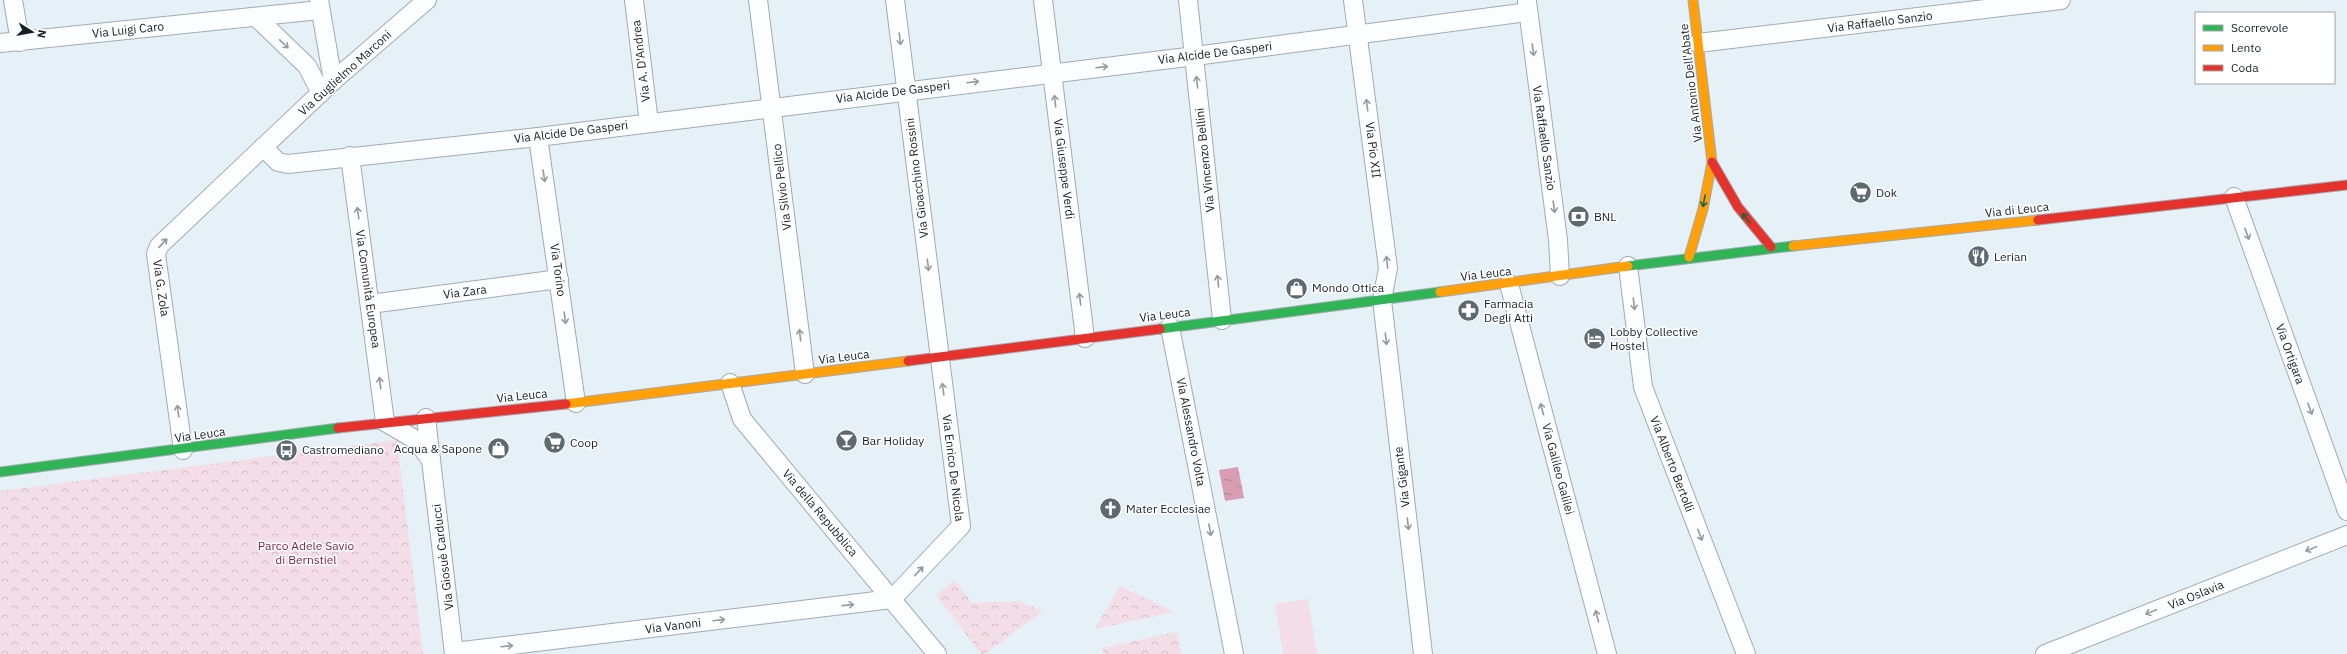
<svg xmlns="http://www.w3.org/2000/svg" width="2347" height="654" font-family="'IBM Plex Sans',sans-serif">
<defs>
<pattern id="park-crowns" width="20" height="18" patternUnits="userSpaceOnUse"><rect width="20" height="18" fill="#f3dee8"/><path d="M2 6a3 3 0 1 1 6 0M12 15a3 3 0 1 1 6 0" fill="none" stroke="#cfbec7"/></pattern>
<pattern id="water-ripples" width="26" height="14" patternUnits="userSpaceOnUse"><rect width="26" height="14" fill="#d89db3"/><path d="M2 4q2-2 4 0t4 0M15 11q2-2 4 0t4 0" fill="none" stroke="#ae8092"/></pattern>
</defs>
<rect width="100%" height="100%" fill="#e6f1f7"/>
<g fill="url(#park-crowns)">
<path d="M397,440l26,214h-423v-163z"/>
<path d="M955,580l17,23 46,-2 25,10 -58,43h-4l-45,-59z"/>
<path d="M1120,586l54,26 -79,17z"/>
<path d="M1177,632l4,22h-76l-4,-6z"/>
</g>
<path fill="#f3dee8" d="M1308,599l9,55h-34l-8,-50z"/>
<path fill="url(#water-ripples)" d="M1238,467l6,31 -19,3 -6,-31z"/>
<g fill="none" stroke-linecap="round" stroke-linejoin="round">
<defs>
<g id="street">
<path d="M13,0l7,42"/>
<path d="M319,0l14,81"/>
<path d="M634,0l15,123"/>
<path d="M758,0l47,374"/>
<path d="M1043,0l42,338"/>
<path d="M1188,0l34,320"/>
<path d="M1353,0l35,268 -6,32 41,354"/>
<path d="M1527,1l31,239 2,36"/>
<path d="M256,17l51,49 14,27"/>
<path d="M0,43l320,-33"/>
<path d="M1698,43l363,-43"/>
<path d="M538,137l38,266"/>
<path d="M263,147l15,15 10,2 250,-27 657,-81 333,-44"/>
<path d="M350,156l35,266 31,18 15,20"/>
<path d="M2234,197l113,314"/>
<path d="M1628,266l15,121 103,267"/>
<path d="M1509,284l98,370"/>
<path d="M370,304l189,-25"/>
<path d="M1170,327l64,327"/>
<path d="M730,383l12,36 195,235"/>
<path d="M426,418l28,236"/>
<path d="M183,450l-27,-196 3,-8 174,-165 94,-81"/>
<path d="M454,652l438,-53 69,-73 -66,-526"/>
<path d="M2045,654l302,-119"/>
</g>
<g id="fast">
<path d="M1628,266l165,-20"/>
<path d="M1160,329l280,-37"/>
<path d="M0,472l338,-44"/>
</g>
<g id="slow">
<path d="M1793,246l245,-26"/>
<path d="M1689,257l14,-48 9,-47 -19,-162"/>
<path d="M1440,292l188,-26"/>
<path d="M566,404l342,-43"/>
</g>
<g id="jam">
<path d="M1712,162l26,45 33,40"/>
<path d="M2038,220l309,-35"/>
<path d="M908,361l252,-32"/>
<path d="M338,428l228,-24"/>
</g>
</defs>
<use href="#street" stroke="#a1abb1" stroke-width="20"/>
<use href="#fast" stroke="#a1abb1" stroke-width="11"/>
<use href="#slow" stroke="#a1abb1" stroke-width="11"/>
<use href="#jam" stroke="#a1abb1" stroke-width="11"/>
<use href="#street" stroke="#fbfdfe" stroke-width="18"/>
<use href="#fast" stroke="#30b455" stroke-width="9"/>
<use href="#slow" stroke="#ff9f0a" stroke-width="9"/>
<use href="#jam" stroke="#e5322d" stroke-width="9"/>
</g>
<defs><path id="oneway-shaft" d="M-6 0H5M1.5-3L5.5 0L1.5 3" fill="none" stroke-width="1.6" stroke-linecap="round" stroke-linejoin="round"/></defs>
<g stroke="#949a9d">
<use href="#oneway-shaft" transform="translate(900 39) rotate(83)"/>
<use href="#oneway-shaft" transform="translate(284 44) rotate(44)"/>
<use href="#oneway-shaft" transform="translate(1533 50) rotate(82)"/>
<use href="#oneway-shaft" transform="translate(1102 67) rotate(-7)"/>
<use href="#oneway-shaft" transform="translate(973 82) rotate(-7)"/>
<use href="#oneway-shaft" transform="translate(1197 82) rotate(-96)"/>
<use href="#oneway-shaft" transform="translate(1055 101) rotate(-97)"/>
<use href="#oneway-shaft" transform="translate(1367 105) rotate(-97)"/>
<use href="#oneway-shaft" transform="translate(544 176) rotate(81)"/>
<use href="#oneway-shaft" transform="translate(1554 207) rotate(82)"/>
<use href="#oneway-shaft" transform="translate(358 213) rotate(-98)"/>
<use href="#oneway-shaft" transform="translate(2247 234) rotate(70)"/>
<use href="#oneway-shaft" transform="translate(163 243) rotate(-47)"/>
<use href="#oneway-shaft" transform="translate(1387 262) rotate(-96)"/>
<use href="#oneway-shaft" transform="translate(928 265) rotate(83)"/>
<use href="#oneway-shaft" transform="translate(1218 281) rotate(-96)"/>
<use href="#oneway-shaft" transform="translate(1080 299) rotate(-97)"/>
<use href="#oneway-shaft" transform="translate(1634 304) rotate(83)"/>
<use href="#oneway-shaft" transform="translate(565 318) rotate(82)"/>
<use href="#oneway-shaft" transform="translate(800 335) rotate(-97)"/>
<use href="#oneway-shaft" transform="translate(1386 339) rotate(83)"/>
<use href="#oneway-shaft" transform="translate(380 383) rotate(-97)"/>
<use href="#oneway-shaft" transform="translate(943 389) rotate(-98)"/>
<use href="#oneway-shaft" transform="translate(1542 409) rotate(-105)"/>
<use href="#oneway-shaft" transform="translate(2310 409) rotate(70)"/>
<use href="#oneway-shaft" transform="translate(178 411) rotate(-98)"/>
<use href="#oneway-shaft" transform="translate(1408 524) rotate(83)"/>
<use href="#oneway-shaft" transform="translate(1210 530) rotate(79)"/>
<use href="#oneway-shaft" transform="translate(1700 535) rotate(69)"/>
<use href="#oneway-shaft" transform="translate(2311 549) rotate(158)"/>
<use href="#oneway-shaft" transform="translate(919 571) rotate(-47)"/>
<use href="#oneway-shaft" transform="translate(848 605) rotate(-7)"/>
<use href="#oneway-shaft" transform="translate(2151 612) rotate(158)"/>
<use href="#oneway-shaft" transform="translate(1597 616) rotate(-105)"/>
<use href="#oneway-shaft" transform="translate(719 620) rotate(-7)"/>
<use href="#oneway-shaft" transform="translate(507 646) rotate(-7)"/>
</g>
<g stroke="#21633c">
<use href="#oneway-shaft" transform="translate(1704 201) rotate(101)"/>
<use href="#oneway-shaft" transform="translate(1746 218) rotate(-130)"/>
</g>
<defs>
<symbol id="supermarket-disc" viewBox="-11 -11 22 22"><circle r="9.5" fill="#5e6a70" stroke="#fff"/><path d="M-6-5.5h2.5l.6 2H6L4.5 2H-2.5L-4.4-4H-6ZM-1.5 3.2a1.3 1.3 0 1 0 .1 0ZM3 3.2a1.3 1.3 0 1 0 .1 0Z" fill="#fff"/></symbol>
<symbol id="bank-disc" viewBox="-11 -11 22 22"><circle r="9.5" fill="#5e6a70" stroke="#fff"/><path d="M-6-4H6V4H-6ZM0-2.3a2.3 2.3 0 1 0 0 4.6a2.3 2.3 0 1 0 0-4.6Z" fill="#fff"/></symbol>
<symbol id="restaurant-disc" viewBox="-11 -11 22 22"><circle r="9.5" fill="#5e6a70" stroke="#fff"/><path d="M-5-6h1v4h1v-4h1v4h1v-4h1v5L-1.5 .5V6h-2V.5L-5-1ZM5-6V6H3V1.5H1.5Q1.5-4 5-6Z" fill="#fff"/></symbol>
<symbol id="shop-disc" viewBox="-11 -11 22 22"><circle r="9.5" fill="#5e6a70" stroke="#fff"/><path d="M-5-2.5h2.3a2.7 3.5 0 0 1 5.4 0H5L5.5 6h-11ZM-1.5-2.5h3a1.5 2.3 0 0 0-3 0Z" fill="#fff"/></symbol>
<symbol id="pharmacy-disc" viewBox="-11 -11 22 22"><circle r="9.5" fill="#5e6a70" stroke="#fff"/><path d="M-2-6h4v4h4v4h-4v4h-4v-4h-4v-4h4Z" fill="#fff"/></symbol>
<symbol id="hotel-disc" viewBox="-11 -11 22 22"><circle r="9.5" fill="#5e6a70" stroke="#fff"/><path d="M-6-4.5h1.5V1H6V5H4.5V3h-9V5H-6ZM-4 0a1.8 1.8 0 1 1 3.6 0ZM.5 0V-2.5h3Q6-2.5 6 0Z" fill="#fff"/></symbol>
<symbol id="bar-disc" viewBox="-11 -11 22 22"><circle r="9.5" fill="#5e6a70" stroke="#fff"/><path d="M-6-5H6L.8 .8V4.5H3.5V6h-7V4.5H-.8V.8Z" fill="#fff"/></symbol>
<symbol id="bus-disc" viewBox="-11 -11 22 22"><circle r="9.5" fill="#5e6a70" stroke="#fff"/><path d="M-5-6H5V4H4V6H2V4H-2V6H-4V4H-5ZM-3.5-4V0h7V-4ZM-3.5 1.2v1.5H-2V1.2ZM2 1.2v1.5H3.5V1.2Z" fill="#fff"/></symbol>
<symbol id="church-disc" viewBox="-11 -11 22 22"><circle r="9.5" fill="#5e6a70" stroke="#fff"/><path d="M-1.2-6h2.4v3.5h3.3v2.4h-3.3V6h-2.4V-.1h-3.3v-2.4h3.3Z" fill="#fff"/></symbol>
</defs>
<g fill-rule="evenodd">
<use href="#supermarket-disc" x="1848" y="180" width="25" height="25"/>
<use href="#bank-disc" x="1566" y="204" width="25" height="25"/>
<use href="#restaurant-disc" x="1966" y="244" width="25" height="25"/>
<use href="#shop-disc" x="1284" y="276" width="25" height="25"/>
<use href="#pharmacy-disc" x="1456" y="298" width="25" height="25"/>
<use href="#hotel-disc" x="1582" y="326" width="25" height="25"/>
<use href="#bar-disc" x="834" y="428" width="25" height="25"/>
<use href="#supermarket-disc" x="542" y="430" width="25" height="25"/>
<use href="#shop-disc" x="486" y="436" width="25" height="25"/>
<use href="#bus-disc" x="274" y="438" width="25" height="25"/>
<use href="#church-disc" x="1098" y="496" width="25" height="25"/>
</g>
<g text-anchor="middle" stroke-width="3" stroke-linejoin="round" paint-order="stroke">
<g font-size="12" fill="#152127" stroke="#fff">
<text transform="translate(1880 22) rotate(-7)" y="4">Via Raffaello Sanzio</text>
<text transform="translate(128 30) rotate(-6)" y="4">Via Luigi Caro</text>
<text transform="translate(1215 53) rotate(-7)" y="4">Via Alcide De Gasperi</text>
<text transform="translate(641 61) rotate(-97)" y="4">Via A. D'Andrea</text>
<text transform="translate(345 73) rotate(-42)" y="4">Via Guglielmo Marconi</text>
<text transform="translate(1691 83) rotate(-97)" y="4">Via Antonio Dell'Abate</text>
<text transform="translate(893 92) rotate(-7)" y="4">Via Alcide De Gasperi</text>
<text transform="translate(571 132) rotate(-7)" y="4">Via Alcide De Gasperi</text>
<text transform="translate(1544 138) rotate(82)" y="4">Via Raffaello Sanzio</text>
<text transform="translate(1373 150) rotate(83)" y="4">Via Pio XII</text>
<text transform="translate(1205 160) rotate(-96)" y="4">Via Vincenzo Bellini</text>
<text transform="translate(1064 169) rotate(83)" y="4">Via Giuseppe Verdi</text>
<text transform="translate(917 178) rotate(-97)" y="4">Via Gioacchino Rossini</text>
<text transform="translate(782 187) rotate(-97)" y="4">Via Silvio Pellico</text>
<text transform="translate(2017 210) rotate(-6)" y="4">Via di Leuca</text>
<text transform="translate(558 270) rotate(82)" y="4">Via Torino</text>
<text transform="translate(1486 274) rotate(-7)" y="4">Via Leuca</text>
<text transform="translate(161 288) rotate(82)" y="4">Via G. Zola</text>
<text transform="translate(368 289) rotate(82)" y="4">Via Comunità Europea</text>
<text transform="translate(465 292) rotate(-7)" y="4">Via Zara</text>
<text transform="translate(1165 315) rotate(-7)" y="4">Via Leuca</text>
<text transform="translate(2290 354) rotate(70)" y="4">Via Ortigara</text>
<text transform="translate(844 357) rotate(-7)" y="4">Via Leuca</text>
<text transform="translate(522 396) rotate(-6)" y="4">Via Leuca</text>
<text transform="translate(1191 432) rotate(79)" y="4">Via Alessandro Volta</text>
<text transform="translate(200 435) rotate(-8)" y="4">Via Leuca</text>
<text transform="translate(1672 464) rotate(69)" y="4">Via Alberto Bertolli</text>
<text transform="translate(953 468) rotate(83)" y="4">Via Enrico De Nicola</text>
<text transform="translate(1558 469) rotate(75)" y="4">Via Galileo Galilei</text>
<text transform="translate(1402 477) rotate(-97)" y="4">Via Gigante</text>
<text transform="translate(820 513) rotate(50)" y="4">Via della Repubblica</text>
<text transform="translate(443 557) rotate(-97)" y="4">Via Giosuè Carducci</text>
<text transform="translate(2196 595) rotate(-22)" y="4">Via Oslavia</text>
<text transform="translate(673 626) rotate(-7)" y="4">Via Vanoni</text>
</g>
<g font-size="12" fill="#152127" stroke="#fff" text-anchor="start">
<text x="1876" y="197">Dok</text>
<text x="1594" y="221">BNL</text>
<text x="1994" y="261">Lerian</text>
<text x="1312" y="292">Mondo Ottica</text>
<text x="1484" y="308">Farmacia<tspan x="1484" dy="14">Degli Atti</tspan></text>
<text x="1610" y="336">Lobby Collective<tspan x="1610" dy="14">Hostel</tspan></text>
<text x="862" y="445">Bar Holiday</text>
<text x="570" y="447">Coop</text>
<text x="482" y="453" text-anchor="end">Acqua &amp; Sapone</text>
<text x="302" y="454">Castromediano</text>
<text x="1126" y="513">Mater Ecclesiae</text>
</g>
<g font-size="12" fill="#871e4b" stroke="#fff">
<text x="306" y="550">Parco Adele Savio<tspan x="306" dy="14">di Bernstiel</tspan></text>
</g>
</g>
<rect x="2195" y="12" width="140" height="72" fill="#ffffff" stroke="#a1a6a9"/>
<rect x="2203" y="25" width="20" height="6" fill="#30b455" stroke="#a1a6a9"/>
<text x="2231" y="32" font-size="12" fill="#152127">Scorrevole</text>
<rect x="2203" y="45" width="20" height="6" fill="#ff9f0a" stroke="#a1a6a9"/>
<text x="2231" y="52" font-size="12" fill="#152127">Lento</text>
<rect x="2203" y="65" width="20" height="6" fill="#e5322d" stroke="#a1a6a9"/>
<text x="2231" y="72" font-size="12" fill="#152127">Coda</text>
<g transform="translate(32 32) rotate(101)" stroke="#ffffff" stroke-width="3" paint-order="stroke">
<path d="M0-3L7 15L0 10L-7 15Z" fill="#152127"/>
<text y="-6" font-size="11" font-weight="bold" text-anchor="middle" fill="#152127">N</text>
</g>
</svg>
